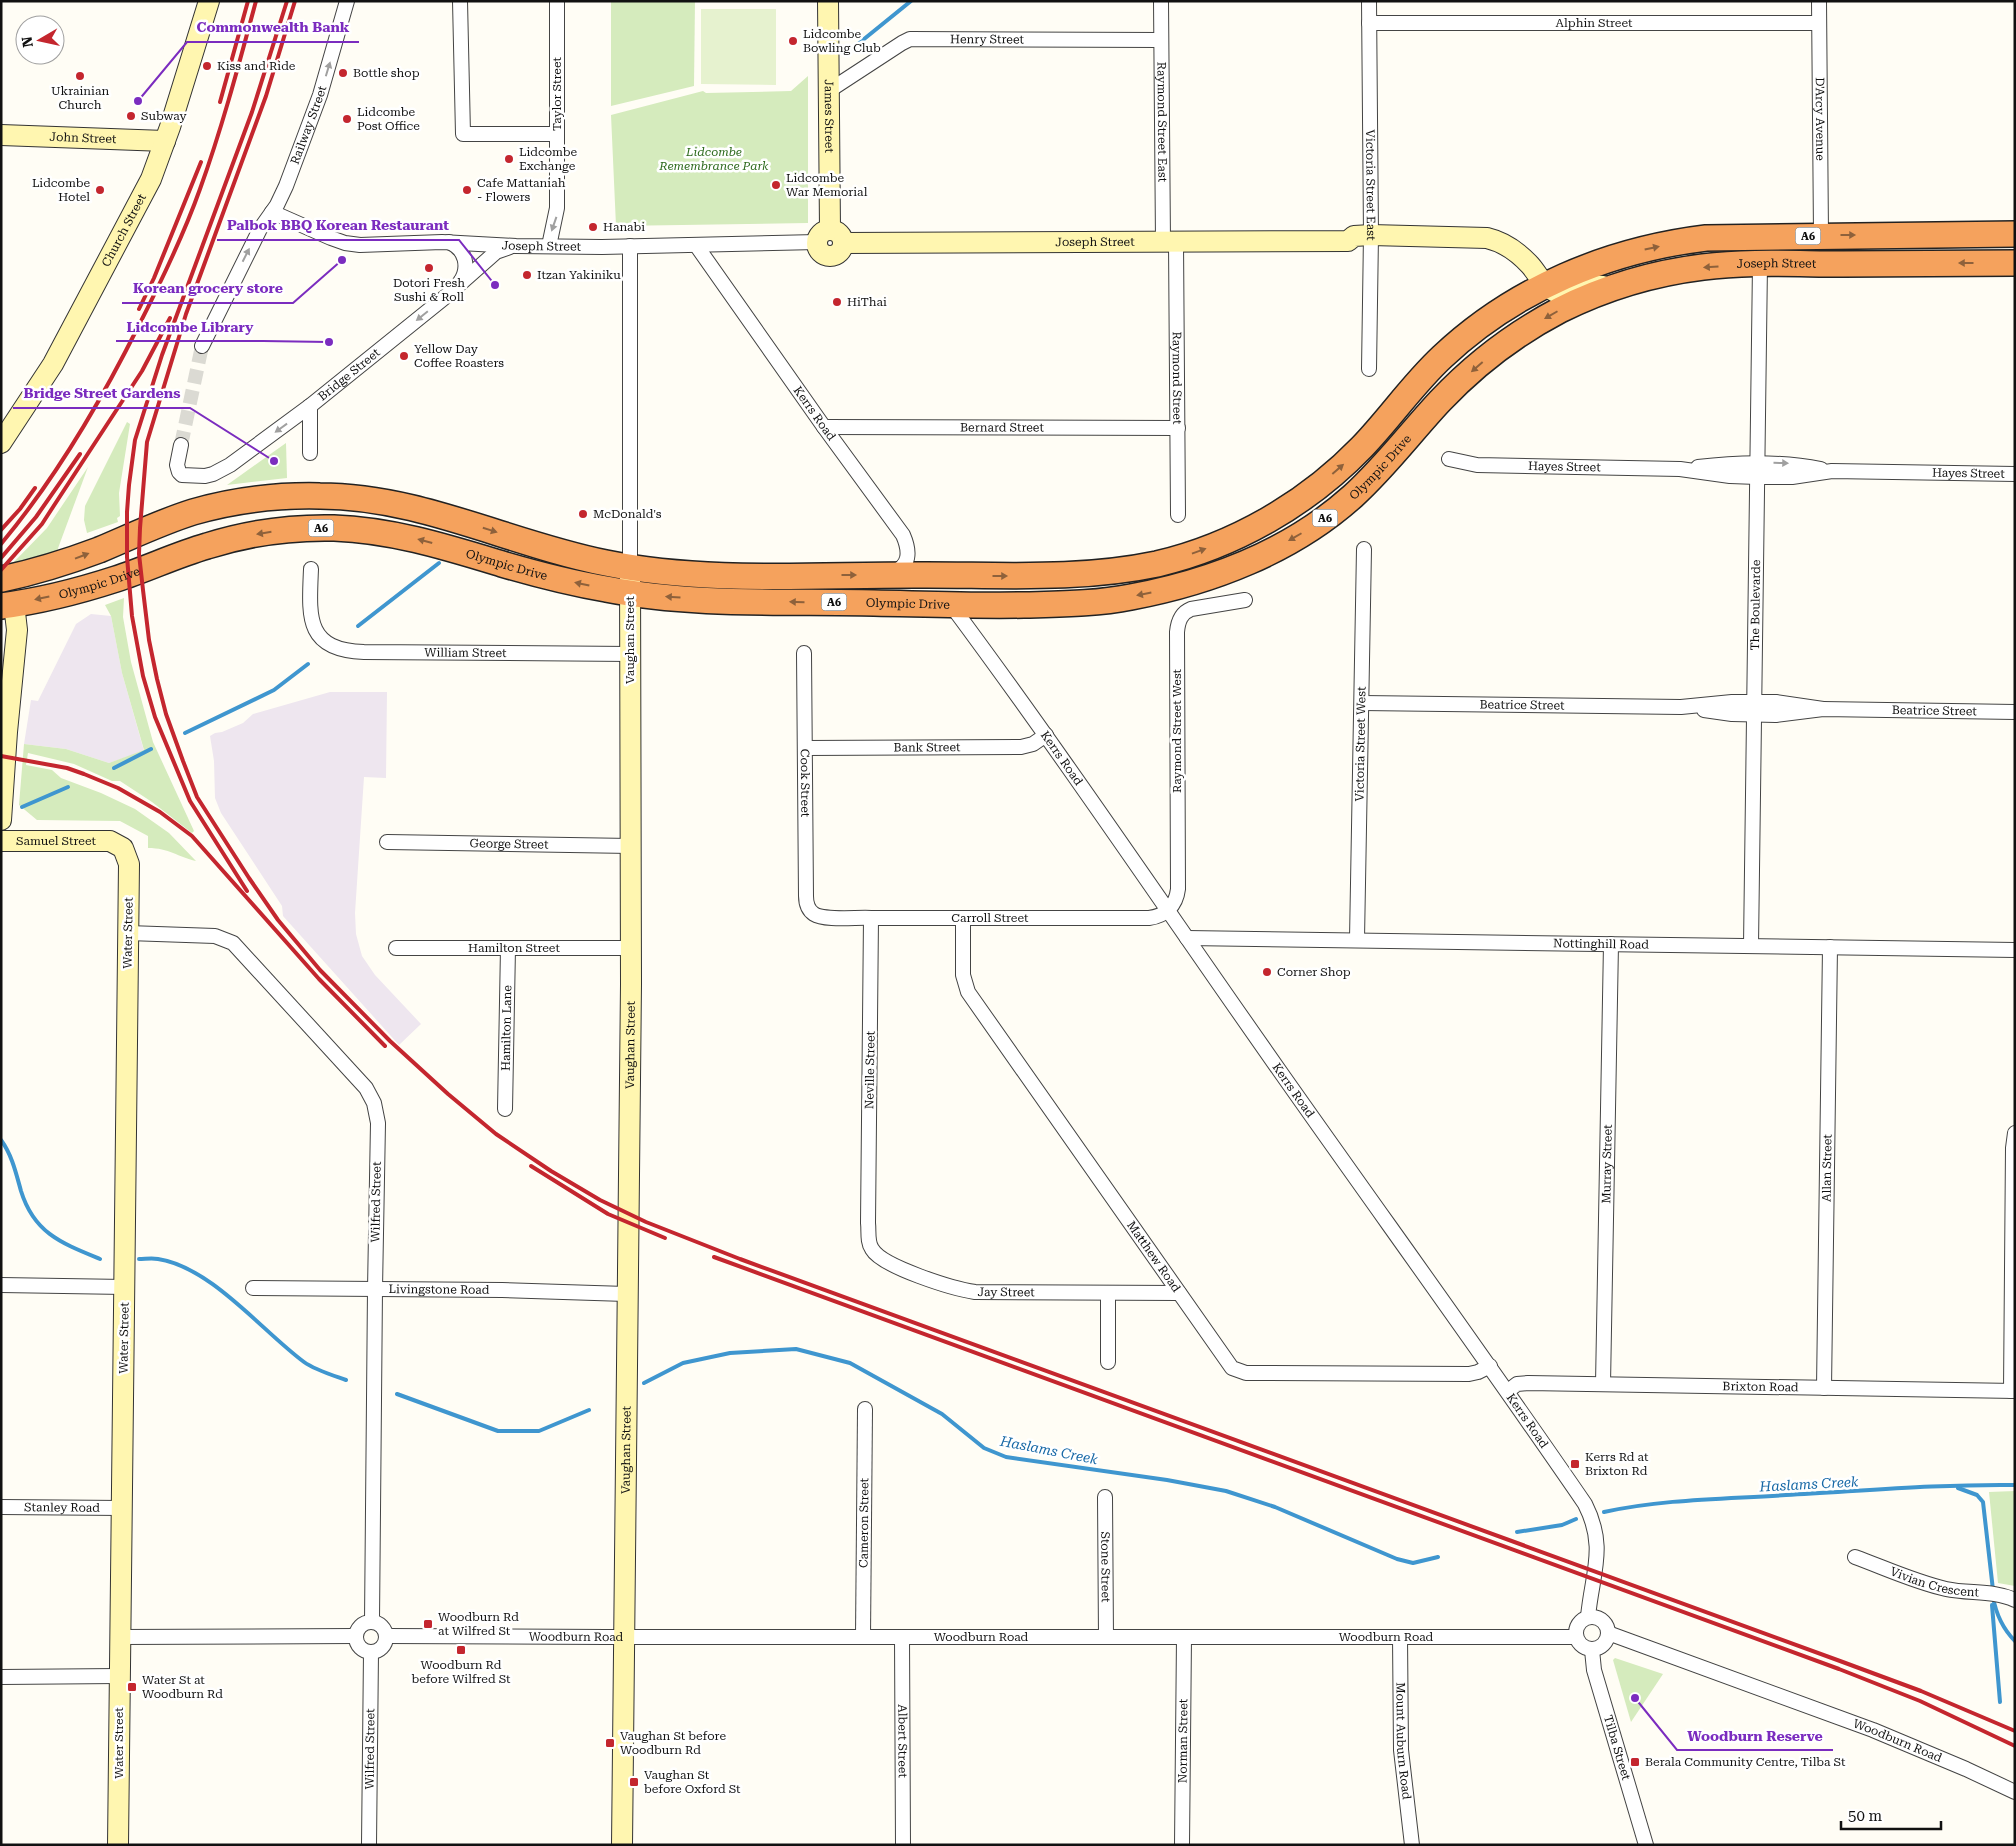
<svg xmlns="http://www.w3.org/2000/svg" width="2016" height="1846" font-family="'Roboto Serif',serif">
<rect width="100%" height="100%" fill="#fffdf5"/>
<g fill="#eee6ef">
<path d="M91,614l20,2 11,57 22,78 -35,12 -43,-14 -42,-5 7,-44 7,1 38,-77z"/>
<path d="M330,692h57l-1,86 -22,-1 -9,136 1,21 6,22 13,19 46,49 -22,21 -116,-129 -1,-10 -61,-93 -6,-15 -1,-37 -4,-25 5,-3 7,-1 21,-9 10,-9z"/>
</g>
<g fill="#d5ebbd">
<path d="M611,1h84l-1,85 -83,20z"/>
<path d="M808,76v147l-192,3 -5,-111 92,-24 3,2 85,-2z"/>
<path d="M127,422l3,2 -11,69 1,23 -3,2 1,4 -31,11 -3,-13 1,-14z"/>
<path d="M286,443l1,35 -60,7z"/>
<path d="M88,467l-31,84 -34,9 -12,5 36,-37z"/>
<path d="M124,598l-1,19 8,45 22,80 41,89 -2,2 -40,-31 -32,-21h-8l-38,-17 -46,-11 -2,12 26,5 9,8 40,15 34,16 34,24 27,28c-18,-4 -27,-13 -48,-13v-12l-28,-15 -83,-1 -18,-15 5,-61 42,5 43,14 35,-13 -22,-77 -11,-57 -6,-11z"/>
<path d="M2015,1491v95l-17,-3 -9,-91z"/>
<path d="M1615,1658l48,16 -32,48 -18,-62z"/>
</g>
<path fill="#e6f2cf" d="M701,9h75v76l-75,-1z"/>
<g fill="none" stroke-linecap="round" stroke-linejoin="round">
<g stroke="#3f96cf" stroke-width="4">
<path d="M853,48l58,-47"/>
<path d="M358,626l81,-63"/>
<path d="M185,733l89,-43 34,-26"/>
<path d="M114,768l37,-19"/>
<path d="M22,807l46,-20"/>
<path d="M1,1140c11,15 15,33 20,51 13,42 40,52 79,68"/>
<path d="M139,1259c6,0 13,-1 19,0 53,8 104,72 146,103 11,8 28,13 42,18"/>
<path d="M644,1383l39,-20 47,-10 66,-4 54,14 92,51 42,34 22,9 161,23 59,11 49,16 122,52 16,4 25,-6"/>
<path d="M397,1394l101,37h41l50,-21"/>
<path d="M1958,1488l19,7 6,7 10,88"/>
<path d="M1604,1512c59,-13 122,-13 182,-17 76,-4 153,-11 229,-10"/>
<path d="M1517,1532l45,-7 14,-6"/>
<path d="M1993,1597c3,17 10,32 22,44"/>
<path d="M1992,1605l8,97"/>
</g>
<path stroke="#dbdad3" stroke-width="14" stroke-dasharray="14 7" stroke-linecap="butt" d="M181,445l21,-99"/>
<defs>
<g id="street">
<path d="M460,1l3,133h93"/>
<path id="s1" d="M1161,1l2,241"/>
<path id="s2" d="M1369,1l2,234 -2,134"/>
<path id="s3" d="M1819,1l2,234"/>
<path id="s4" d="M1369,23h450"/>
<path id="s5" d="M830,90l72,-47 8,-4 251,1"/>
<path id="s6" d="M272,212l59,26 14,5 15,2 82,-3 74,4 86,1 215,-5"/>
<path d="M449,242c17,7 21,26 11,40"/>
<path id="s7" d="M1176,242l2,273"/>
<path id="s8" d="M696,245l128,182 79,108c7,16 8,32 -12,38"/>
<path d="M549,246l8,-38v-207"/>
<path id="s9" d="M202,346l58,-117 17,-24 9,-19 34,-91 27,-94"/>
<path d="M310,406v47"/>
<path id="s10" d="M824,427l354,1"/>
<path id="s11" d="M181,445l-4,20 2,7 3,3 23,1 8,-2 17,-9 80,-59 134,-108 52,-46 14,-5"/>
<path id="s12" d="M1449,459l28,6 203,4 50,7 27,1h35l40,-6 183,3"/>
<path d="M1698,467c41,-5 82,-6 123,2"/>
<path d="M630,567v-321"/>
<path id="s13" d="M311,569c-2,48 -6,81 53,83l267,2"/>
<path id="s14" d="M951,605c113,152 219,310 328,465 102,145 206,288 306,434 22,43 7,69 3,113"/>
<path id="s15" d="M804,653l2,243c0,7 2,14 8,18 11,7 44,3 57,4h278c16,-2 27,-12 29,-29l-1,-257c1,-11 4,-19 14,-23l54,-9"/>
<path id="s16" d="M1362,703l319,4 51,-5h44l47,7"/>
<path id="s17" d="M1704,710l28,4 44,1 47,-6 192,3"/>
<path id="s18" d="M805,748l216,-1 12,-3 13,-9"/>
<path id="s19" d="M387,842l244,4"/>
<path id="s20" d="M871,918l-3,305c1,8 -1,19 4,26 10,18 82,40 103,43l204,1"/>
<path id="s21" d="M963,918v57l5,17 264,376 14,5 223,1 9,-2 12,-6"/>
<path d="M128,933l87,3 18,7 133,145 8,15 4,20 -3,166 -3,332"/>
<path id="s22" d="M1187,938l828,12"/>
<path id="s23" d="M1357,939l7,-390"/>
<path id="s24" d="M1751,946l9,-682"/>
<path id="s25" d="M396,948h235"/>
<path id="s26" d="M505,1109l3,-161"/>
<path d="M1,1285l124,2"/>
<path id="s27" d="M253,1288l249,2 124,4"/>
<path d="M1108,1362v-69"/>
<path id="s28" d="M1603,1384l8,-440"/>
<path id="s29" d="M1824,1388l6,-441"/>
<path id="s30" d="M1508,1391l9,-7 11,-1 487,8"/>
<path d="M2011,1391l2,-243 2,-15"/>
<path id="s31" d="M1105,1497l1,140"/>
<path id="s32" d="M1,1507l121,1"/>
<path id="s33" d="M1855,1557c30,11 60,25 91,32 23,5 48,1 69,11"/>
<circle cx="1592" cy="1633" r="16"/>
<circle cx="371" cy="1637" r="15"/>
<path id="s34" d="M1608,1633l265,97 93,39 49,23"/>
<path id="s35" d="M386,1636l220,1h970"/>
<path d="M120,1637l236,-1"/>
<path id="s36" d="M863,1637l2,-228"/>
<path id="s37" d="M902,1637l1,208"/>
<path id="s38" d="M1400,1637l1,113 11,95"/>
<path id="s39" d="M1592,1650l2,20 52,175"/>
<path d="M1,1677l118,-1"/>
<path id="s40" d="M369,1845l2,-193"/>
<path id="s41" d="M1182,1845l2,-208"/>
</g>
<g id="secondary">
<path id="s42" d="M828,1l2,229"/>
<path id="s43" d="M1,135l164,6"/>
<circle cx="830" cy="243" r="13"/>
<path id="s44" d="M843,243l505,-2 6,-5 17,-1 116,3c17,4 31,14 43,27 9,10 12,21 27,28l31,-8 15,1"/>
<path id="s45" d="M1,443l52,-79 98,-185 19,-52 39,-126"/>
<path d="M1,820l6,-88 10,-102 -3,-26"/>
<path id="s46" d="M1,841h109l13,7 6,16 -11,981"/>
<path id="s47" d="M622,1845l9,-861 -1,-417"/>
</g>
<g id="highway">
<path d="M2,579c33,-7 65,-17 97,-29 31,-13 62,-28 94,-38 41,-12 84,-17 127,-16 100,0 190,48 286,67 103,21 217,11 321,12 77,0 154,5 230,-11 77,-18 150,-60 205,-117 28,-29 50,-62 80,-90 72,-68 166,-107 264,-119l309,-4"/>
<path id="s48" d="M1,606c39,-5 78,-15 115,-27 31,-10 60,-24 91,-33 41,-13 84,-19 127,-18 58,2 112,19 168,36 34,10 69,19 104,25 86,17 180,12 268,14 50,1 100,3 150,2 36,-1 72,-1 107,-8 80,-15 161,-46 222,-101 32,-29 58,-64 87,-95 34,-36 76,-68 120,-91 44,-22 94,-37 143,-43 46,-6 94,-3 140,-3 57,0 114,-1 172,-1"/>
</g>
</defs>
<use href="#street" stroke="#444" stroke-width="16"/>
<use href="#secondary" stroke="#333" stroke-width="22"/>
<use href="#highway" stroke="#222" stroke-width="28"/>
<use href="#street" stroke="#fff" stroke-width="14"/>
<use href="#secondary" stroke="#fff6b0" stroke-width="20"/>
<use href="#highway" stroke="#f5a25d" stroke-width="25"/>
<g stroke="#c4262e" stroke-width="4">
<path d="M295,1l-29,95 -80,218 -39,128 -7,86 -1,26 4,36 6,50 8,39 9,35 17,47 14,36 52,81 29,42 42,50 70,71 58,53 48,40 55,37 49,29 46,22 94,37 1100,402 81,30 94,40"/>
<path d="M220,102l28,-101"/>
<path d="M139,309l15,-31 47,-116"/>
<path d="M1,530l19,-21 15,-21"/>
<path d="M1,544c55,-66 99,-141 137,-217 23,-45 45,-90 62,-138 22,-61 39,-125 56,-188"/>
<path d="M1,558l35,-41 44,-63"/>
<path d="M1,570l41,-46 11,-17 89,-136 28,-53"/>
<path d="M1,756l66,12 17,6 34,14 42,24 32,24 127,143 66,67"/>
<path d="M247,891l-57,-90 -35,-84 -12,-41 -11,-60 -5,-59v-45l2,-27 6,-45 27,-85 90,-243 35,-111"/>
<path d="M531,1166l77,48 57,24"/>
<path d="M714,1257l1125,412 81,32 95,45"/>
</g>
</g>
<defs><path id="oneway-solid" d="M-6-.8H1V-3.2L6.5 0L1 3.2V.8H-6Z" transform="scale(1.25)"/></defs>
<g fill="#a0a0a0">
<use href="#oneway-solid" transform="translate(328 69) rotate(-73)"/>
<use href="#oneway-solid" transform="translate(554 224) rotate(109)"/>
<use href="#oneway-solid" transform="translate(246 255) rotate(-63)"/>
<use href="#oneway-solid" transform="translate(422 316) rotate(141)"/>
<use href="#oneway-solid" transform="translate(281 428) rotate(144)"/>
<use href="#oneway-solid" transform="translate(1781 463) rotate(1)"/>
</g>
<g fill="#8e613b">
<use href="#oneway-solid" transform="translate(1848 235)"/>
<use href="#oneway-solid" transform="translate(1652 248) rotate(-12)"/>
<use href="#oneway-solid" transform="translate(1966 263) rotate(180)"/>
<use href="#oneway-solid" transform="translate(1711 267) rotate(176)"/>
<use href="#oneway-solid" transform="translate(1551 315) rotate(150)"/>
<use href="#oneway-solid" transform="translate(1477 367) rotate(139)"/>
<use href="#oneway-solid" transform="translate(1338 469) rotate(-41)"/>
<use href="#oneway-solid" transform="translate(490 530) rotate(17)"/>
<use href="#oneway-solid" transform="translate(264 533) rotate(171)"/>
<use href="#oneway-solid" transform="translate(1295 537) rotate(150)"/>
<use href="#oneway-solid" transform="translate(425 541) rotate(-165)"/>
<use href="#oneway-solid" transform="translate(1199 551) rotate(-20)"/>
<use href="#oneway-solid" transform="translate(82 556) rotate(-21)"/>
<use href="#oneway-solid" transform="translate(849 575)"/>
<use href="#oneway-solid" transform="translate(1000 576)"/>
<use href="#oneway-solid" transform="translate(582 584) rotate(-168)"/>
<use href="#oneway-solid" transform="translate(1144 594) rotate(169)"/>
<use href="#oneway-solid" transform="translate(673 597) rotate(-177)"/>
<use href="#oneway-solid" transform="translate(42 598) rotate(168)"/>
<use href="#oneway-solid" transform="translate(797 602) rotate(-179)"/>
</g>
<g fill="#c4262e" stroke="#fff" stroke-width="2">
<circle cx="793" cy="41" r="5"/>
<circle cx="207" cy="66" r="5"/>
<circle cx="343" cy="73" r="5"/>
<circle cx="80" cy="76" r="5"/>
<circle cx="131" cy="116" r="5"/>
<circle cx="347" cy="119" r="5"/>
<circle cx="509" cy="159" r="5"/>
<circle cx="776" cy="185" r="5"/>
<circle cx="100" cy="190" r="5"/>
<circle cx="467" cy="190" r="5"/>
<circle cx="593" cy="227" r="5"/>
<circle cx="429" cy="268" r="5"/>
<circle cx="527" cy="275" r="5"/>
<circle cx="837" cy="302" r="5"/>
<circle cx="404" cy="356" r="5"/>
<circle cx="583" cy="514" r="5"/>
<circle cx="1267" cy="972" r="5"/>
<rect x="1570" y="1459" width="10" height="10" rx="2.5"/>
<rect x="423" y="1619" width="10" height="10" rx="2.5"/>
<rect x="456" y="1645" width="10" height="10" rx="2.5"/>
<rect x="127" y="1682" width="10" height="10" rx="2.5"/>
<rect x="605" y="1738" width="10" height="10" rx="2.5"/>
<rect x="1630" y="1757" width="10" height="10" rx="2.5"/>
<rect x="629" y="1777" width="10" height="10" rx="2.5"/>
</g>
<g text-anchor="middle" stroke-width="5" stroke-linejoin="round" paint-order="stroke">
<g fill="#fff" stroke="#585858" stroke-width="1">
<rect x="1795.5" y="227.5" width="25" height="17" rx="4"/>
<rect x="1312.5" y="509.5" width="25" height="17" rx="4"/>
<rect x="308.5" y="519.5" width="25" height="17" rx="4"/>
<rect x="821.5" y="593.5" width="25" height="17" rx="4"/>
</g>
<g font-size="11" font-weight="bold" fill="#111">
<text x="1808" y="240">A6</text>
<text x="1325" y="522">A6</text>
<text x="321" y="532">A6</text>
<text x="834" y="606">A6</text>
</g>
<g font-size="12" fill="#111" stroke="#fff">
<text dy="4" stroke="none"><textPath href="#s4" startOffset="225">Alphin Street</textPath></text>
<text dy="4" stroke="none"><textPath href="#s5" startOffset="172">Henry Street</textPath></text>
<text transform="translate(557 94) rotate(-90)" y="4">Taylor Street</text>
<text dy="4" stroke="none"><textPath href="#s42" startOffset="115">James Street</textPath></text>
<text dy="4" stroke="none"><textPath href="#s3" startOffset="118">D'Arcy Avenue</textPath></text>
<text dy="4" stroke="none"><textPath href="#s1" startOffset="121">Raymond Street East</textPath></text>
<text dy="4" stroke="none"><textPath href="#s9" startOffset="246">Railway Street</textPath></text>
<text dy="4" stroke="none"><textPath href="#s43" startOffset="82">John Street</textPath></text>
<text dy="4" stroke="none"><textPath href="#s2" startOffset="184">Victoria Street East</textPath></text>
<text dy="4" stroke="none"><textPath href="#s45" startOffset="246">Church Street</textPath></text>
<text dy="4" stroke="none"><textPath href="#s44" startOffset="252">Joseph Street</textPath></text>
<text dy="4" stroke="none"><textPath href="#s6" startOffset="276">Joseph Street</textPath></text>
<text dy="4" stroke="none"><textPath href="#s48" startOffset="1900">Joseph Street</textPath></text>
<text dy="4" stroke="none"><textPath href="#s11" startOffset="232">Bridge Street</textPath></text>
<text dy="4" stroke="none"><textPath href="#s7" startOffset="136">Raymond Street</textPath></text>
<text dy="4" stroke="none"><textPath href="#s8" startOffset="206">Kerrs Road</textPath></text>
<text dy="4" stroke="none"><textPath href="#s10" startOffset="178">Bernard Street</textPath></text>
<text dy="4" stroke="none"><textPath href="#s12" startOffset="116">Hayes Street</textPath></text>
<text dy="4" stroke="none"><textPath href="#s48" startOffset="1436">Olympic Drive</textPath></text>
<text dy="4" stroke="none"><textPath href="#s12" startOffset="521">Hayes Street</textPath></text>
<text dy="4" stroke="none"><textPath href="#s48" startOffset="521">Olympic Drive</textPath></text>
<text dy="4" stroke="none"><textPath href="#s48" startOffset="101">Olympic Drive</textPath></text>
<text dy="4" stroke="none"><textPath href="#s48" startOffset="926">Olympic Drive</textPath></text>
<text dy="4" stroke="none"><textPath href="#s24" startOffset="341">The Boulevarde</textPath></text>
<text transform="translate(630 640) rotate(-90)" y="4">Vaughan Street</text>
<text dy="4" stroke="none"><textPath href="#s13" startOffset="219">William Street</textPath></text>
<text dy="4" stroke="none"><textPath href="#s16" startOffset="160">Beatrice Street</textPath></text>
<text dy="4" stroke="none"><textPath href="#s17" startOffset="231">Beatrice Street</textPath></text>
<text transform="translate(1177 731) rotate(-90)" y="4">Raymond Street West</text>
<text dy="4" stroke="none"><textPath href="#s23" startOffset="195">Victoria Street West</textPath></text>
<text dy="4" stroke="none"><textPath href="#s18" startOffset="122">Bank Street</textPath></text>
<text dy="4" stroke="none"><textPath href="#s14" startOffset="189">Kerrs Road</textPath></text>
<text dy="4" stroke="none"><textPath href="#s15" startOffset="130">Cook Street</textPath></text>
<text dy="4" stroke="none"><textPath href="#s46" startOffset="55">Samuel Street</textPath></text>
<text dy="4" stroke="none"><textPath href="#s19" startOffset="122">George Street</textPath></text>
<text dy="4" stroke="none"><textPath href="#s15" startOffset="440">Carroll Street</textPath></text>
<text transform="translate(128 933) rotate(-89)" y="4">Water Street</text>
<text dy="4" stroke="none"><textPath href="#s22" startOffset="414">Nottinghill Road</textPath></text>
<text dy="4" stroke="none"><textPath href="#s25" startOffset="118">Hamilton Street</textPath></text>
<text dy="4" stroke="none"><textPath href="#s26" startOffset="81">Hamilton Lane</textPath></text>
<text dy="4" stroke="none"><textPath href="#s47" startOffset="800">Vaughan Street</textPath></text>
<text transform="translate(870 1070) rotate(-89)" y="4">Neville Street</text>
<text dy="4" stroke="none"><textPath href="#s14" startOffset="594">Kerrs Road</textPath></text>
<text dy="4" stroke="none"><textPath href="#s28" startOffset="220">Murray Street</textPath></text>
<text dy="4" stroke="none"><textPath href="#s29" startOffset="220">Allan Street</textPath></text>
<text transform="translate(376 1202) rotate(-89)" y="4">Wilfred Street</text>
<text dy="4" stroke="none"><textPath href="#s21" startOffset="398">Matthew Road</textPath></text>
<text dy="4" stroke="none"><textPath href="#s27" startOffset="186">Livingstone Road</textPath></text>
<text dy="4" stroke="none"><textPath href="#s20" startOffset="476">Jay Street</textPath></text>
<text transform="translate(124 1338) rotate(-89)" y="4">Water Street</text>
<text dy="4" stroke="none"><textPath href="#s30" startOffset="255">Brixton Road</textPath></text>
<text dy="4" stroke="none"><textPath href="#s14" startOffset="999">Kerrs Road</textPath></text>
<text dy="4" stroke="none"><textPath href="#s47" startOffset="395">Vaughan Street</textPath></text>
<text dy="4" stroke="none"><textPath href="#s32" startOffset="61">Stanley Road</textPath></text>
<text dy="4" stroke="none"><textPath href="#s36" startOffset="114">Cameron Street</textPath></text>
<text dy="4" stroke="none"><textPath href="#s31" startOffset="70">Stone Street</textPath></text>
<text dy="4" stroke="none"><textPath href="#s33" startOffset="84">Vivian Crescent</textPath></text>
<text dy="4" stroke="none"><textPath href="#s35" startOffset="190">Woodburn Road</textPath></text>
<text dy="4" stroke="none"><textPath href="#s35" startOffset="595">Woodburn Road</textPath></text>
<text dy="4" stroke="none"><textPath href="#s35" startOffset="1000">Woodburn Road</textPath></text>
<text dy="4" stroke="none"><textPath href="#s37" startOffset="104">Albert Street</textPath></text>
<text dy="4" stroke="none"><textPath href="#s41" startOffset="104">Norman Street</textPath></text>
<text dy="4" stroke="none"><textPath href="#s38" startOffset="104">Mount Auburn Road</textPath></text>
<text dy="4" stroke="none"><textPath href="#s34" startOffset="309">Woodburn Road</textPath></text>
<text transform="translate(119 1743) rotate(-90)" y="4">Water Street</text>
<text dy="4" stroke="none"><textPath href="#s40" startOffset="96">Wilfred Street</textPath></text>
<text dy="4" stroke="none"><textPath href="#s39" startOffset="101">Tilba Street</textPath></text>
</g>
<g font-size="12" fill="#111" stroke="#fff" text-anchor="start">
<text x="803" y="38">Lidcombe<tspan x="803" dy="14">Bowling Club</tspan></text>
<text x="217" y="70">Kiss and Ride</text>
<text x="353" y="77">Bottle shop</text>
<text x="80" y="95" text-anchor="middle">Ukrainian<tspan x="80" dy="14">Church</tspan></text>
<text x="357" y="116">Lidcombe<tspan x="357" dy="14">Post Office</tspan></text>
<text x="141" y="120">Subway</text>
<text x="519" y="156">Lidcombe<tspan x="519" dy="14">Exchange</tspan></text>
<text x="786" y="182">Lidcombe<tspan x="786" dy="14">War Memorial</tspan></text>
<text x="90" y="187" text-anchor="end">Lidcombe<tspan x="90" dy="14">Hotel</tspan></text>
<text x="477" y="187">Cafe Mattaniah<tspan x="477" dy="14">- Flowers</tspan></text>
<text x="603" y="231">Hanabi</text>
<text x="537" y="279">Itzan Yakiniku</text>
<text x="429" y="287" text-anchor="middle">Dotori Fresh<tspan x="429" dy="14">Sushi &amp; Roll</tspan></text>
<text x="847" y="306">HiThai</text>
<text x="414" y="353">Yellow Day<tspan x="414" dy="14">Coffee Roasters</tspan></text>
<text x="593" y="518">McDonald's</text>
<text x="1277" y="976">Corner Shop</text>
<text x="1585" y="1461">Kerrs Rd at<tspan x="1585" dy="14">Brixton Rd</tspan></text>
<text x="438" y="1621">Woodburn Rd<tspan x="438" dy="14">at Wilfred St</tspan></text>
<text x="461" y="1669" text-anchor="middle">Woodburn Rd<tspan x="461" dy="14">before Wilfred St</tspan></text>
<text x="142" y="1684">Water St at<tspan x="142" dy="14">Woodburn Rd</tspan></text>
<text x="620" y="1740">Vaughan St before<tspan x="620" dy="14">Woodburn Rd</tspan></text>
<text x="1645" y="1766">Berala Community Centre, Tilba St</text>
<text x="644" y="1779">Vaughan St<tspan x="644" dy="14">before Oxford St</tspan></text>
</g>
<g font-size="12" font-style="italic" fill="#2f6b1f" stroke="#fff">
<text x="714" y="156">Lidcombe<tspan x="714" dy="14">Remembrance Park</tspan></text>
</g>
<g font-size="14" font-style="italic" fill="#1768a6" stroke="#fff">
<text transform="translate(1049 1450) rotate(11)" y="5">Haslams Creek</text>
<text transform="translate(1809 1484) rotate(-3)" y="5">Haslams Creek</text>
</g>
</g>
<path fill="none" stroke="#7b2cbf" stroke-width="2" d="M138 101L187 42H359M495 285L459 240H217M342 260L293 303H122M329 342L263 341H116M274 461L190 408H13M1635 1698L1677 1750H1833"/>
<g fill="#7b2cbf" stroke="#fff" stroke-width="2">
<circle cx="138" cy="101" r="5"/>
<circle cx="495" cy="285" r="5"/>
<circle cx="342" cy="260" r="5"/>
<circle cx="329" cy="342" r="5"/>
<circle cx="274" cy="461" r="5"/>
<circle cx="1635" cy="1698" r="5"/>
</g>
<g font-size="14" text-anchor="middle" font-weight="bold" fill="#7b2cbf" stroke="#fff" stroke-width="5" stroke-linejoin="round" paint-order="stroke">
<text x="273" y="32">Commonwealth Bank</text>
<text x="338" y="230">Palbok BBQ Korean Restaurant</text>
<text x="208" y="293">Korean grocery store</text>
<text x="190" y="332">Lidcombe Library</text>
<text x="102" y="398">Bridge Street Gardens</text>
<text x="1755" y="1741">Woodburn Reserve</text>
</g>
<rect width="2016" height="1846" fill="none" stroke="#111111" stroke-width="5"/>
<g transform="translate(40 40) rotate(261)"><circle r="24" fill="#ffffff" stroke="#a0a0a0"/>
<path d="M0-4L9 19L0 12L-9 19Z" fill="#c4262e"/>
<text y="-8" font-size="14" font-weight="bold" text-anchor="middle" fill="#111111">N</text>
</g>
<path d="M1841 1821v8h100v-8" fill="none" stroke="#111111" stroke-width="2.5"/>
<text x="1848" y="1821" font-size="15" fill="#111111" stroke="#ffffff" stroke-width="4" paint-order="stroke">50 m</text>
</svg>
